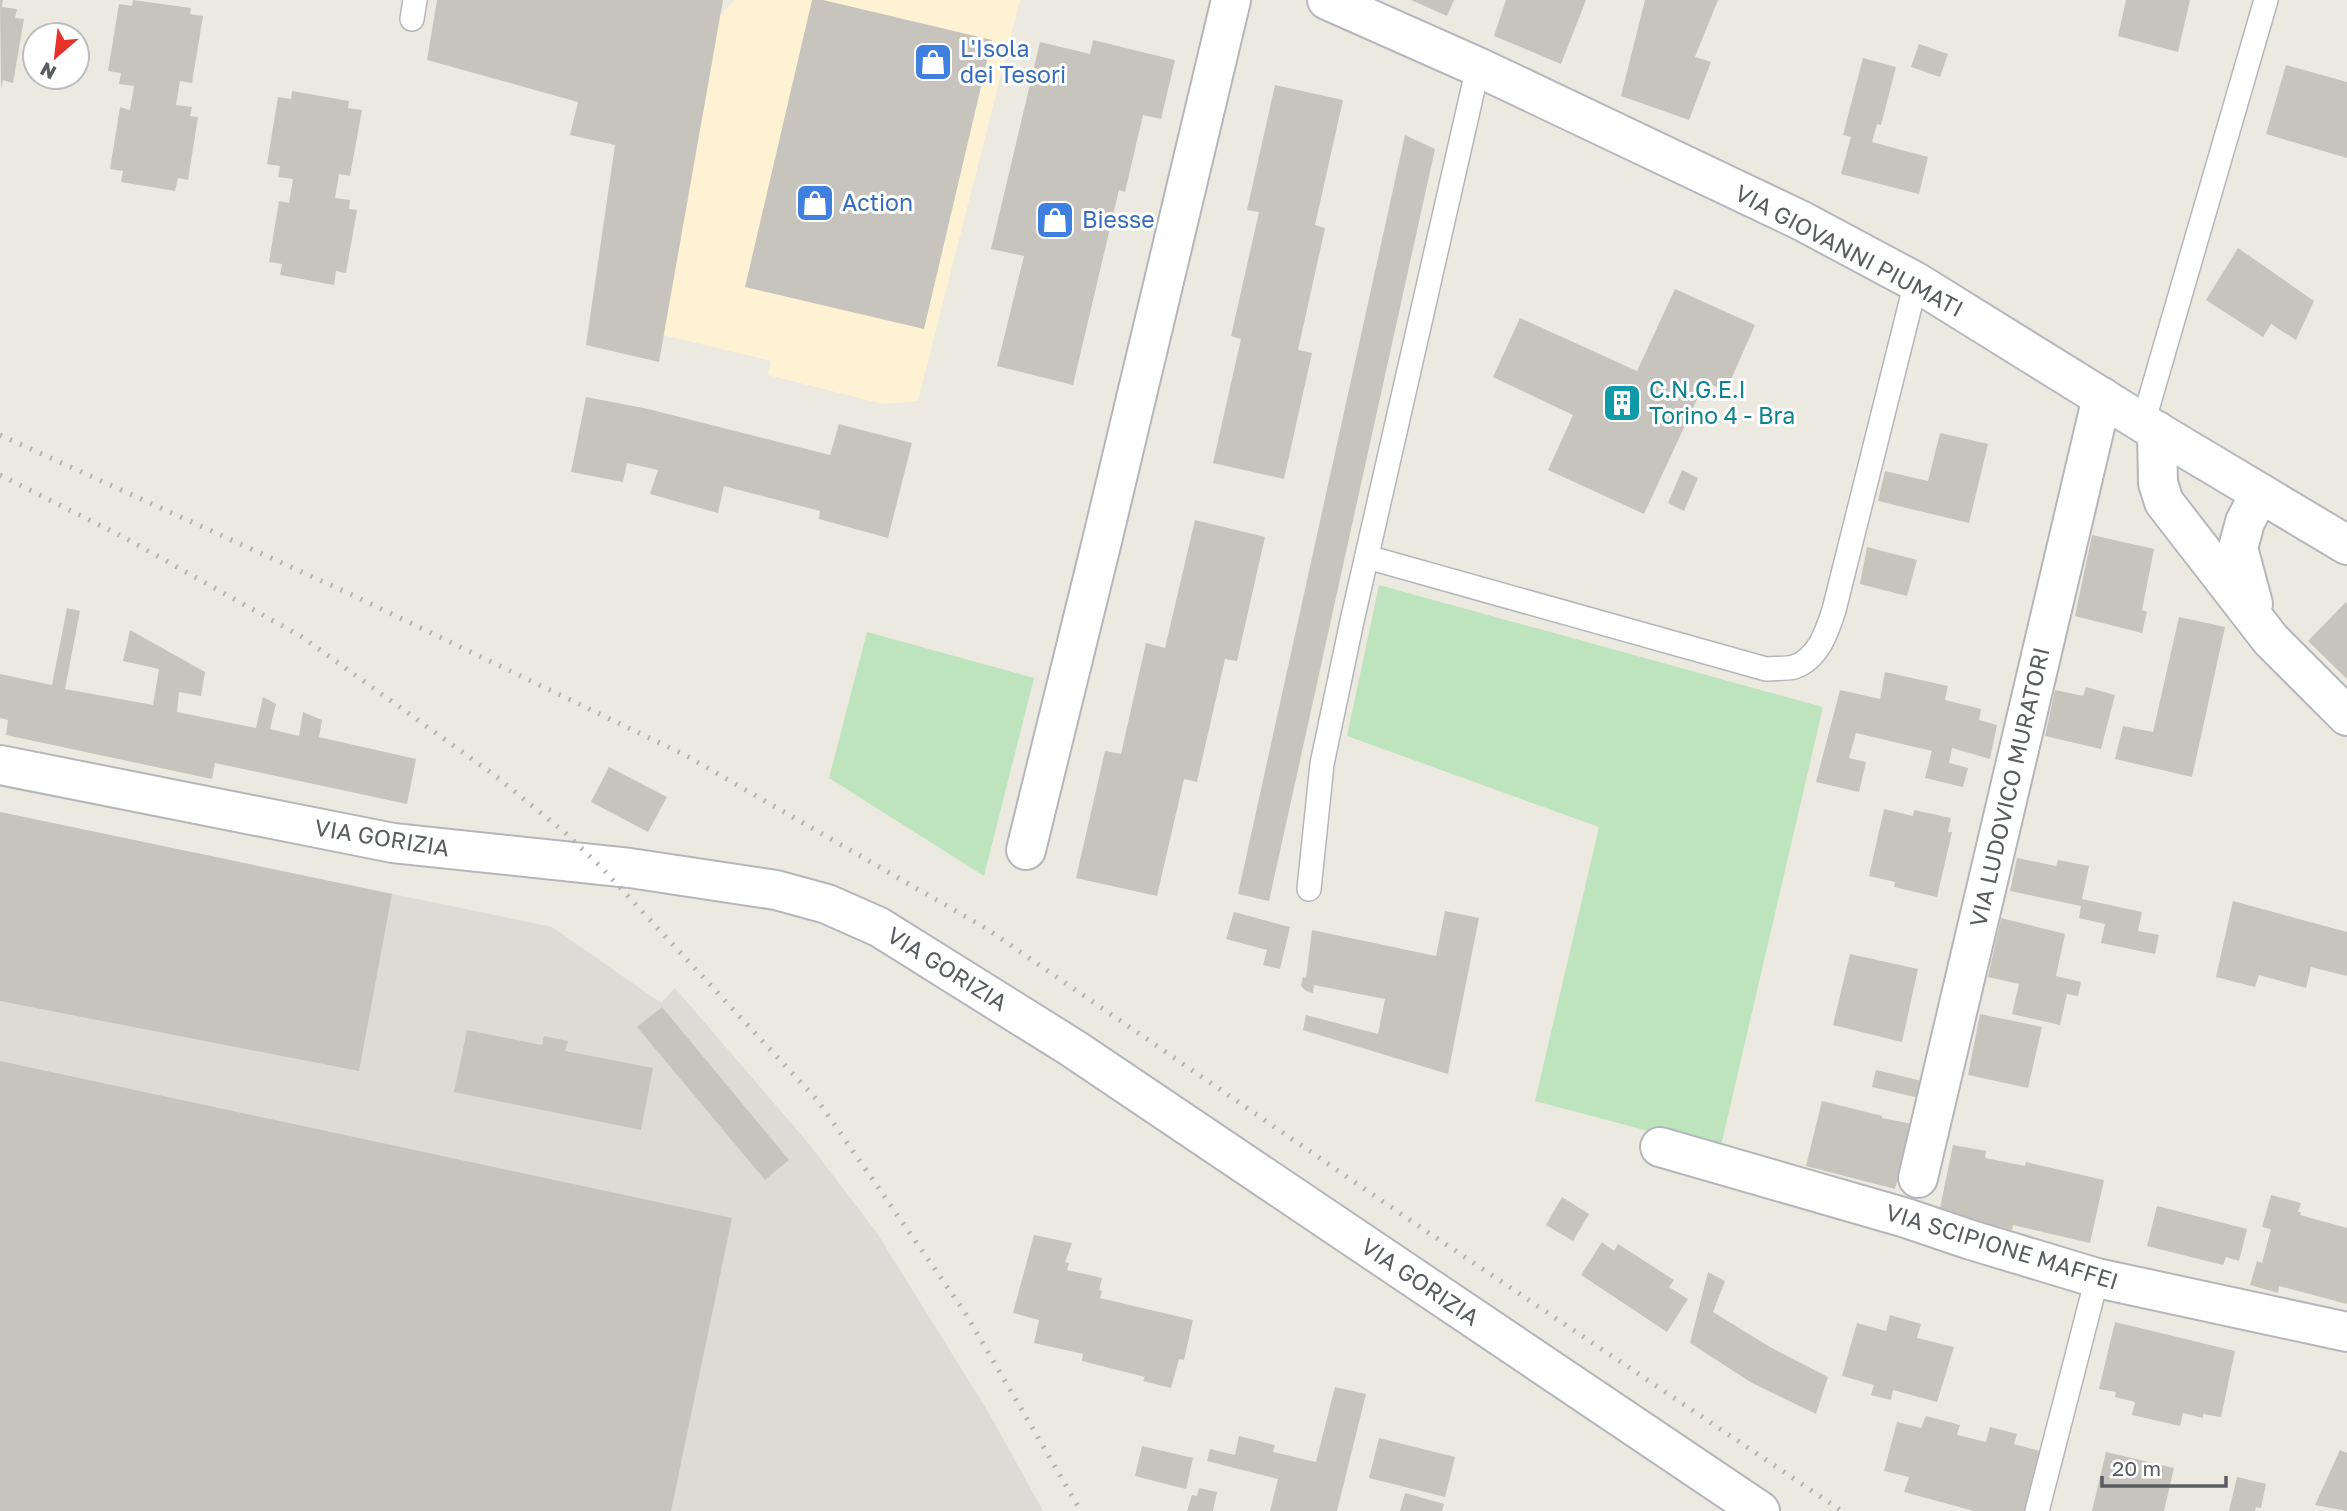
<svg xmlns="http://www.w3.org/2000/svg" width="2347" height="1511" font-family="'Golos Text',sans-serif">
<rect width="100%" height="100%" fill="#ece9e0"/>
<path fill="#fdf2d4" d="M735,0h285l-102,401 -35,3 -115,-29 3,-14 -108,-26 56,-318z"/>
<path fill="#dddbd5" d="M0,812l552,115 109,76 14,-15 134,156 68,89 113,182 53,96h-1043z"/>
<g fill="#bee4bd">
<path d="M1379,585l444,122 -103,443 -185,-49 64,-274 -252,-91z"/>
<path d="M867,632l167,46 -50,198 -155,-98z"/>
</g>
<g fill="#c7c4be">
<path d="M0,0h3l-1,7 15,2 -2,9 9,1 -11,64 -10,-3 -2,9z"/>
<path d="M133,0l58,8 -1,6 13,2 -11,67 -12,-2 -4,24 16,2 -2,9 8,1 -10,63 -10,-2 -3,13 -54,-9 2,-11 -13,-2 10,-62 10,3 4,-24 -15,-2 2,-11 -13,-2 11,-67 13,2z"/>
<path d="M437,0h286l-64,362 -73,-17 29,-200 -45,-10 8,-33 -151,-42z"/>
<path d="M812,0h11l169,40 -68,289 -179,-42z"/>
<path d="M1411,0h43l-7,16z"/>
<path d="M1506,0h80l-25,64 -67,-28z"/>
<path d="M1645,0h73l-23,57 16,5 -22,58 -68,-24z"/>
<path d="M2126,0h64l-12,52 -60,-16z"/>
<path d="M1093,40l82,20 -14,59 -18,-4 -18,77 -6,-2 -46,195 -76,-19 27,-110 -33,-7 49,-207 50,12z"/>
<path d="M1919,44l29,10 -8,23 -29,-10z"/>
<path d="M1863,58l33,9 -15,58 -4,-1 -5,18 56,15 -9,37 -78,-20 10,-37 -8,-2z"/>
<path d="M2286,65l61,17v76l-81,-24z"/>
<path d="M1275,85l68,15 -28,125 10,3 -27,122 14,3 -28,126 -71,-16 28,-124 -10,-3 28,-124 -12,-2z"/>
<path d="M292,91l57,10 -1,7 14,2 -12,66 -11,-2 -4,24 15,2 -1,9 8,1 -11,63 -10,-2 -2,14 -54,-10 2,-11 -13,-2 10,-61 10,2 4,-24 -15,-2 2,-11 -13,-2 11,-67 13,2z"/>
<path d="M1405,135l30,14 -166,752 -31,-7z"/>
<path d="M2238,248l76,53 -18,39 -25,-16 -8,13 -57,-37z"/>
<path d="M1675,289l80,36 -29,66 -21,-9 -61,132 -96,-44 25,-55 -80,-38 27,-59 117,53z"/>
<path d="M586,397l62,12 182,46 9,-31 73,19 -24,95 -69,-19 1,-8 -96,-25 -6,27 -68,-19 8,-24 -31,-7 -4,19 -52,-10z"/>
<path d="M1940,433l48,11 -19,79 -91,-22 7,-30 43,10z"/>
<path d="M1682,470l16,8 -14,33 -16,-8z"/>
<path d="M1195,520l70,17 -28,124 -12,-2 -28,123 -13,-3 -27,117 -81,-18 29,-127 16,3 25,-111 19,5z"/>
<path d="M2092,535l62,14 -12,61 5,2 -5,21 -67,-17z"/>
<path d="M1867,547l50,13 -10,36 -47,-12z"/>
<path d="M2346,602l1,1v76l-39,-38z"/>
<path d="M67,608l13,3 -15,78 88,16 6,-36 -36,-8 7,-31 75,42 -4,24 -22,-4 -2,20 79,16 7,-31 13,7 -6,25 29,7 4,-24 19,8 -3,17 97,22 -9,45 -192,-41 -3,16 -206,-44 2,-15 -8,-2v-44l52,11z"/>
<path d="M2179,617l46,10 -33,150 -77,-18 8,-33 30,6z"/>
<path d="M1885,672l63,14 -3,14 36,9 -2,11 18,5 -7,34 -38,-11 -3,15 19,5 -5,19 -38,-9 7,-27 -76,-18 -7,25 17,4 -7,30 -43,-10 24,-92 40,9z"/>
<path d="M2086,687l29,8 -14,54 -56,-13 10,-46 28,6z"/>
<path d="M609,767l58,30 -19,35 -57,-30z"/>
<path d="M1884,809l29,7 1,-6 37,8 -3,14h4l-15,65 -43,-10 1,-5 -26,-6z"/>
<path d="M0,812l392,82 -33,177 -359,-70z"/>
<path d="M2017,858l39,8 2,-6 31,6 -7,33 60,13 -4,19 21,4 -4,19 -54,-11 4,-19 -26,-6 2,-12 -71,-15z"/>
<path d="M2233,901l114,31v44l-36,-9 -5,21 -47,-13 -4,12 -39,-10z"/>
<path d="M1445,911l34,7 -31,156 -145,-44 3,-15 72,19 7,-35 -71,-14 -1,8 -7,-2 -5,-5 2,-9 3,1 6,-48 124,26z"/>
<path d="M1234,912l56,15 -10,42 -17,-4 4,-15 -41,-11z"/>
<path d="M2001,918l64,16 -9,42 25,6 -3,14 -11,-2 -7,31 -48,-11 7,-30 -31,-7z"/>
<path d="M1850,954l68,15 -16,73 -69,-17z"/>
<path d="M662,1007l127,153 -24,20 -128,-153z"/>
<path d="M1980,1014l62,13 -14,61 -60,-13z"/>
<path d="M467,1030l75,15 2,-9 24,5 -3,10 88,17 -12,62 -187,-38z"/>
<path d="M0,1061l732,157 -61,293h-671z"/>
<path d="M1876,1070l50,12 -3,17 -51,-12z"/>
<path d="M1822,1101l60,15v2l30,6 -17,65 -89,-23z"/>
<path d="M1953,1145l33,6 -1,7 40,8 1,-4 78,18 -14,63 -77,-18 -1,5 -73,-17z"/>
<path d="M2271,1195l30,8 -3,9h3l-1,3 47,13v76l-68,-18 -1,7 -28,-8 7,-24 5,2 9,-34 -9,-2z"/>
<path d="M1562,1197l27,17 -16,27 -27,-16z"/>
<path d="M2157,1206l90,23 -8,32 -13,-4 -3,8 -76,-19z"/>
<path d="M1034,1235l38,8 -7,19 4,1 -2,7 35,8 -3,12 3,1 -2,7 93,22 -9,40 -5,-1 -8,29 -28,-7 2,-4 -63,-16 1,-7 -49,-11 5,-23 -26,-7z"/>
<path d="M1602,1242l12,9 4,-7 56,36 -5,7 19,12 -21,33 -86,-57z"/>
<path d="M1708,1272l17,9 -12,31 57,35 58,30 -12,37 -64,-31 -62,-40z"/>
<path d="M1890,1315l31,9 -4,14 37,9 -17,55 -44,-12 -2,10 -20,-5 3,-10 -32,-9 15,-53 29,8z"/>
<path d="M2115,1322l120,29 -14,66 -18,-3v4l-20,-5 -3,13 -48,-11 3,-13 -20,-5 1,-5 -17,-3z"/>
<path d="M1335,1387l31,7 -29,117h-67l8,-32 -71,-18 3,-12 25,6 4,-19 36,9 -2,7 43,10z"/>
<path d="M1926,1416l34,9 -3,10 29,7 4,-15 27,7 -3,10 29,8 -17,59h-52l-70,-19 5,-15 -25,-6 13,-49 24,6z"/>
<path d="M1379,1438l76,19 -10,40 -76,-19z"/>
<path d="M1142,1446l51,12 -7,31 -51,-13z"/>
<path d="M2340,1450l7,3v58l-32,-6z"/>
<path d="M2106,1452l68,16 -10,43h-72z"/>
<path d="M2237,1477l29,7 -5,24 -5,-1 -1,4h-26z"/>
<path d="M1199,1488l18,4 -4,19h-26l5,-16 5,1z"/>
<path d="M1405,1493l39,11 -2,7h-42z"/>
</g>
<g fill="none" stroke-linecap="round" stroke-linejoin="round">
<defs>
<g id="lane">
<path d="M412,19l3,-19"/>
<path d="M2143,423l123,-423"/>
<path d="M1367,557l399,112c9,-1 20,0 28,-2 24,-8 33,-35 40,-57l82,-328"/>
<path d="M1309,889l13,-125 30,-143 126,-554"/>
<path d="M2037,1511l60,-233"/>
</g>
<g id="street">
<path d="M2157,431l1,52 6,19 107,138 76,76"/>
<path d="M2253,604l-15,-56 7,-26 15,-29"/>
<path d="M0,765l393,78 237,25 146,22 51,14 52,23 195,122 686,462"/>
<path d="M1026,850l76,-309 129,-541"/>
<path d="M1660,1147l246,71 65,22 126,38 250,54"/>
<path d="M1918,1178l184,-781"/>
</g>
<path id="secondary" d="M1327,0l151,67 324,154 114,61 227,141 204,122"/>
</defs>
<use href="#lane" stroke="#b3b7bb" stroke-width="26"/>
<use href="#street" stroke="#b3b7bb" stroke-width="42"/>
<use href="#secondary" stroke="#b4b8bd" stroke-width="42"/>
<use href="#lane" stroke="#fff" stroke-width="23"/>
<use href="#street" stroke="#fff" stroke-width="38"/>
<use href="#secondary" stroke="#fff" stroke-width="38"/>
<g stroke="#b2b3b3" stroke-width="5" stroke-dasharray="2 9" stroke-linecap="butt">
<path d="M0,435l346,157 341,164 300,173 414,285 441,297"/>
<path d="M0,475l127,64 175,98 191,137 70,57 37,35 218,235 146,210 117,200"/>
</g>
</g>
<defs>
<symbol id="shop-square" viewBox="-11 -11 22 22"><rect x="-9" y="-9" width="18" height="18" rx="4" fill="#3f7fe0" stroke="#fff"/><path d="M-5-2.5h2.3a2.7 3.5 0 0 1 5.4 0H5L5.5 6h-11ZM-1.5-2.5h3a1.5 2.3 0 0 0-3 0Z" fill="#fff"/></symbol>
<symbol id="building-square" viewBox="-11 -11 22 22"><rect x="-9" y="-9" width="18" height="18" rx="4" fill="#0f9aa8" stroke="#fff"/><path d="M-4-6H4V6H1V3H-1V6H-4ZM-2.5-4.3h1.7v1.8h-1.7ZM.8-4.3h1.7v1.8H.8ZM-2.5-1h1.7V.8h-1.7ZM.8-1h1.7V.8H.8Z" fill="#fff"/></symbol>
</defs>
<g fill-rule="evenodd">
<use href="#shop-square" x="911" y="40" width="44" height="44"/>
<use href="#shop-square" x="793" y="181" width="44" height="44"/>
<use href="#shop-square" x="1033" y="198" width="44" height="44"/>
<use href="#building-square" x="1600" y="381" width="44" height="44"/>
</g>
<g text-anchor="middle" stroke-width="6" stroke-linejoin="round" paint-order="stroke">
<g font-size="23" fill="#366cbe" stroke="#fff" text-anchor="start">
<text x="960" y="57">L'Isola<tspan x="960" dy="26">dei Tesori</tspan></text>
<text x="842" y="211">Action</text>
<text x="1082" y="228">Biesse</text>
</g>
<g font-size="23" fill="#595d61" stroke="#fff">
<text transform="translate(1849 251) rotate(28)" y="8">VIA GIOVANNI PIUMATI</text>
<text transform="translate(2010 787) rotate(-77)" y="8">VIA LUDOVICO MURATORI</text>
<text transform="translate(382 838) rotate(9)" y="8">VIA GORIZIA</text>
<text transform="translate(947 969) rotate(32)" y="8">VIA GORIZIA</text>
<text transform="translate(2002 1247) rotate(17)" y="8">VIA SCIPIONE MAFFEI</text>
<text transform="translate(1420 1282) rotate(34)" y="8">VIA GORIZIA</text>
</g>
<g font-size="23" fill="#0d838f" stroke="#fff" text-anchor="start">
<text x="1649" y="398">C.N.G.E.I<tspan x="1649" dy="26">Torino 4 - Bra</tspan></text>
</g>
</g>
<g transform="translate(56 56) rotate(208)"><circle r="33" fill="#ffffff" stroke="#bdbec0" stroke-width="2"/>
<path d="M0-5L12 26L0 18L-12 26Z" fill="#e7322c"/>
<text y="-10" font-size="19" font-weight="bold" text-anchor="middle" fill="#595d61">N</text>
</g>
<path d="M2102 1476v10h124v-10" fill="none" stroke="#595d61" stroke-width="3.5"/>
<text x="2112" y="1476" font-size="21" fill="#595d61" stroke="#ffffff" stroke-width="5" paint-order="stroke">20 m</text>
</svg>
